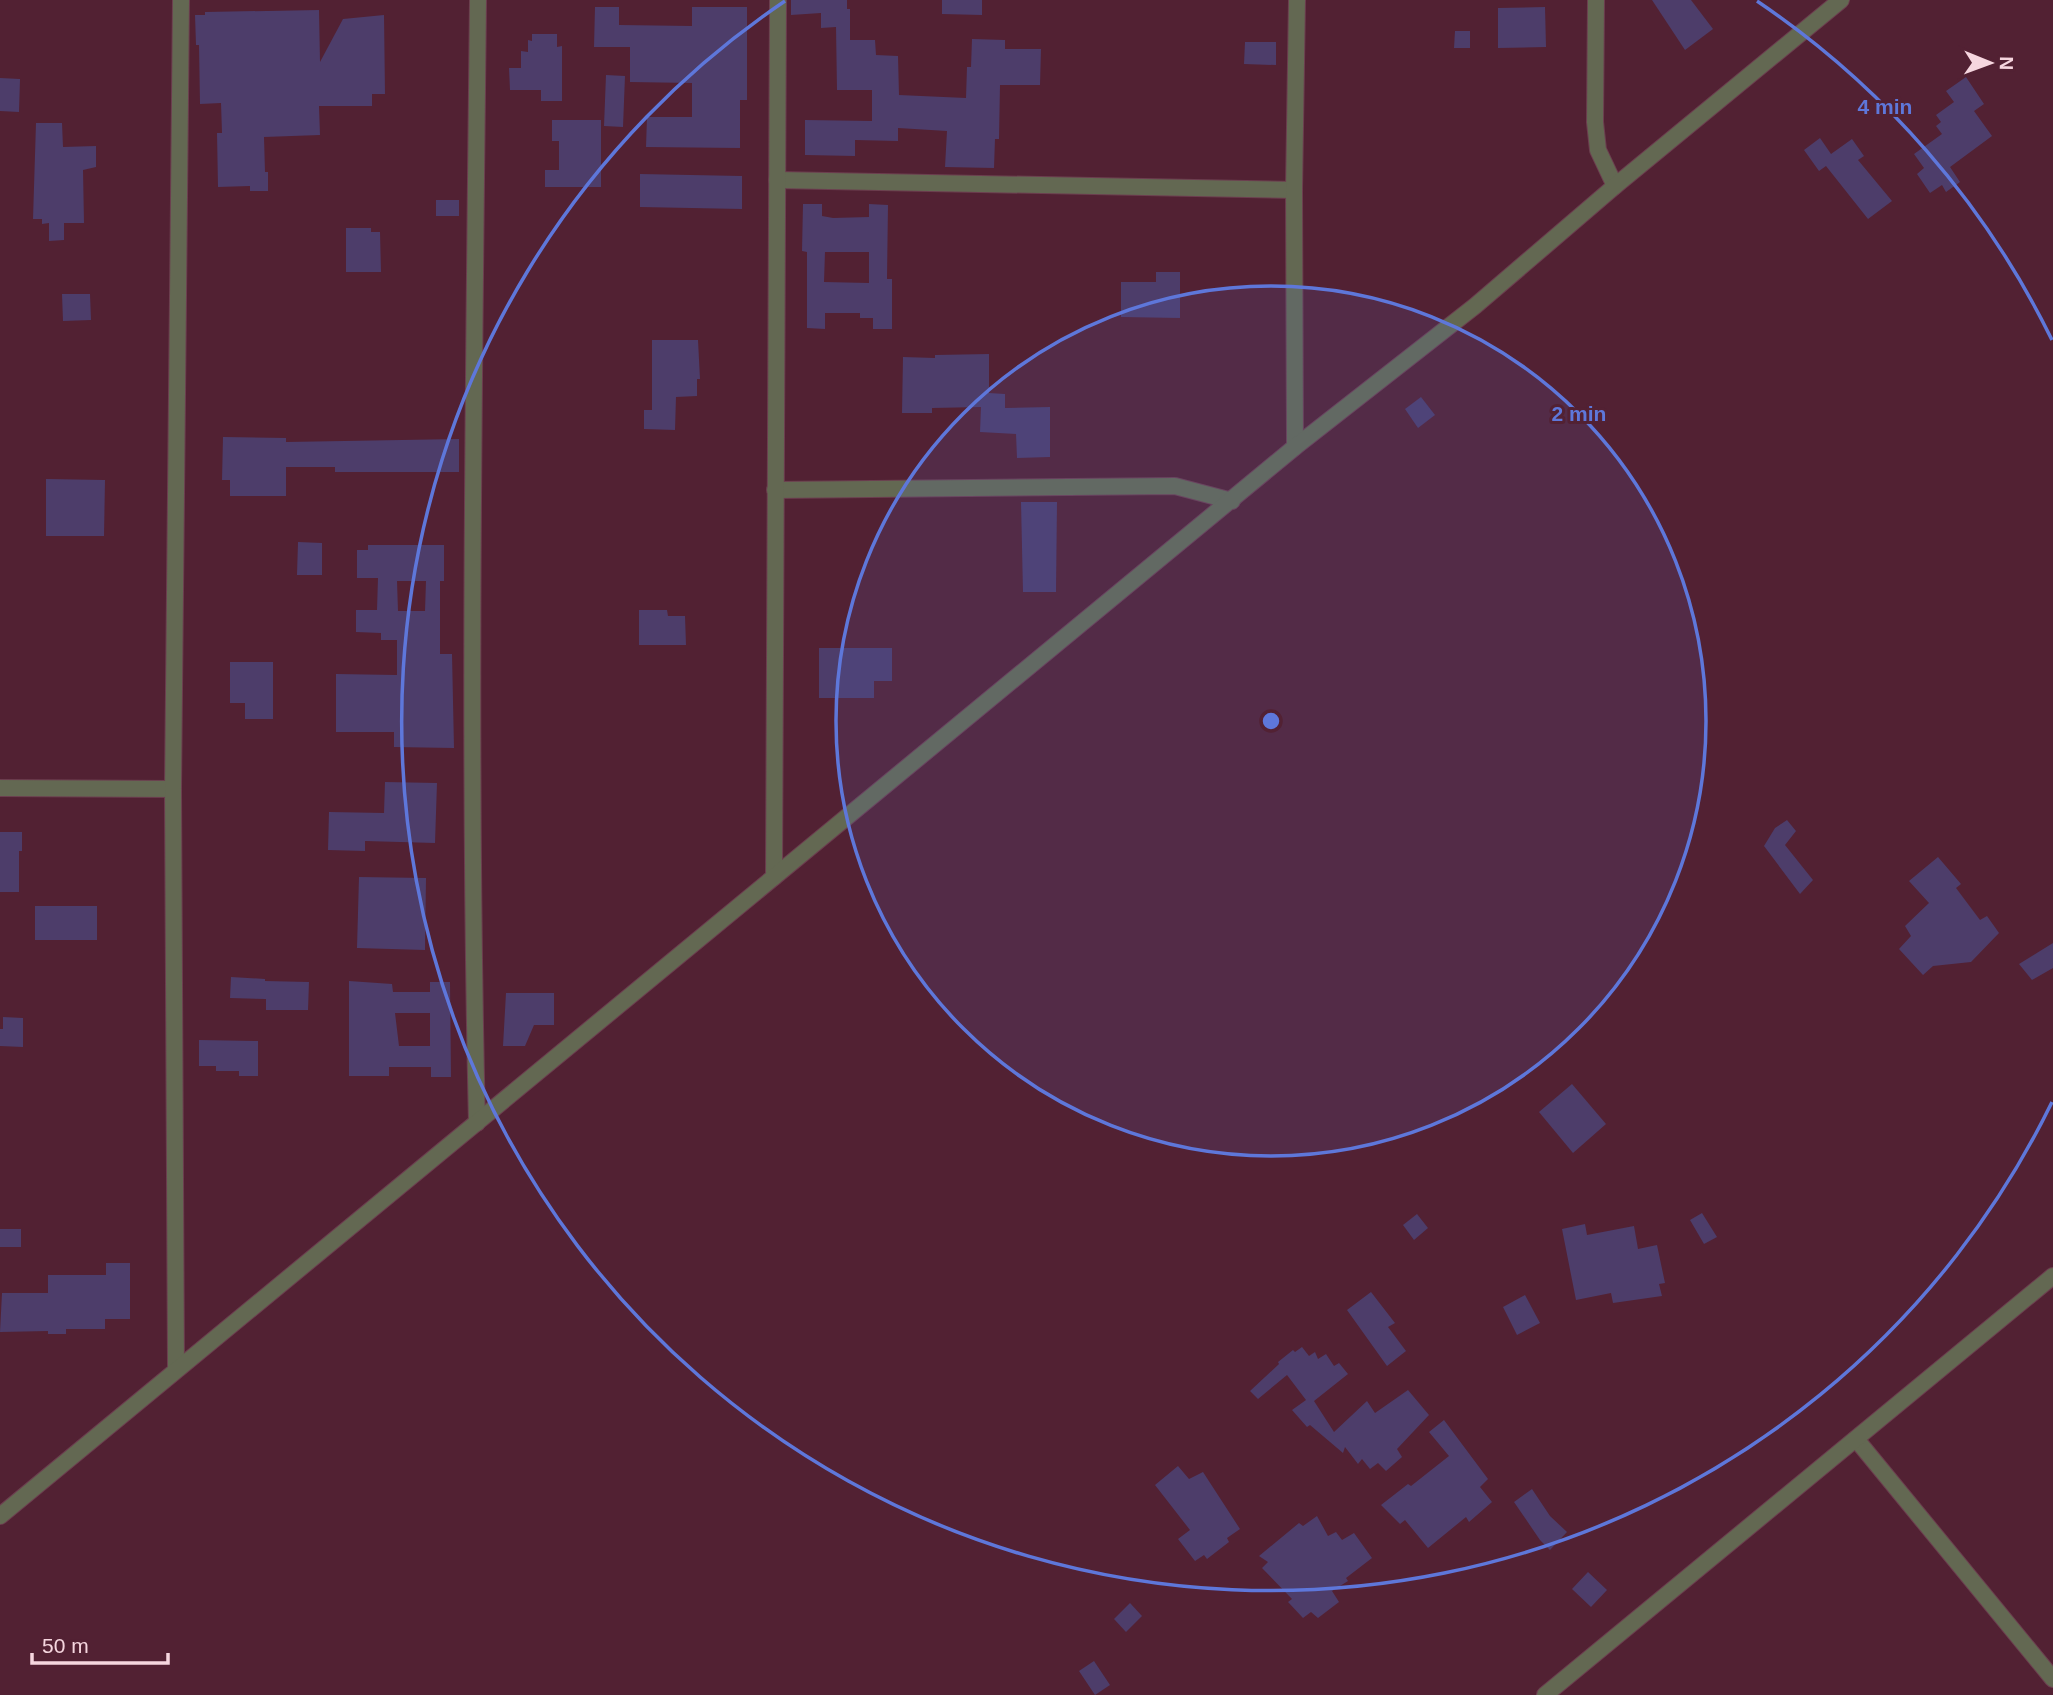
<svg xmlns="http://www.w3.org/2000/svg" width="2053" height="1695" font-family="Helvetica,sans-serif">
<rect width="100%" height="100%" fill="#522133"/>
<g fill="#4d3d6a" fill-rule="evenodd">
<path d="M791,0h56v9h3v31h25l1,15 22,1 1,39 67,3 1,-31h4l1,-28 33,1v9h36l-1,36h-40l-1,54h-4l-1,29 -49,-1 2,-36 -49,-3v13l-43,-1v16l-50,-1v-35l67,1v-31h-35l-1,-63 -15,1v-15l-30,2z"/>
<path d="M942,0h40v15l-40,-1z"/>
<path d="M1652,0h39l22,29 -28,21z"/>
<path d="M595,7h24v18l73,1v-19h55v93h-7v48l-94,-1 1,-30h45v-34l-62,-1v-35h-36z"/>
<path d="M1545,7l1,40 -48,1v-40z"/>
<path d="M319,10l1,52 23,-43 41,-4 1,79h-13v12h-53l1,29 -56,2 1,35h3v19h-18v-5l-32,1 -1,-54h5l-1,-30 -21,1 -1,-59h-3l-1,-30h10v-3z"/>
<path d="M1455,31h15v17h-16z"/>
<path d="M532,34h25v13l5,-1v55h-21v-11h-31l-1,-22h12v-17l7,1v-12l4,1z"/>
<path d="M1245,42h31v23l-32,-1z"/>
<path d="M606,75l19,1 -2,51 -19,-1z"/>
<path d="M1966,77l18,27 -10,7 18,25 -42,31 10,15 -14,10 -4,-7 -12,8 -13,-19 7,-6 -10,-14 28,-20 -6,-8 5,-4 -5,-7 18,-13 -8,-11z"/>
<path d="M0,78l20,1 -1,33 -19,-1z"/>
<path d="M552,120h49v67h-56v-17h14v-29h-7z"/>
<path d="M36,123h26l1,24 33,-1v21l-13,3 1,53h-20v17l-15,1v-18l-7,1v-5h-9z"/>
<path d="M1820,138l11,16 21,-15 12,17 -6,4 34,41 -24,18 -42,-53 -7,5 -15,-21z"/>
<path d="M640,174l102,2v33l-102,-2z"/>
<rect x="436" y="200" width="23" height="16"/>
<path d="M803,204h19v12l11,2 36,-1v-13l19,1 -1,74h5v50h-19v-11h-13v-5h-35v16l-18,-1v-76l-5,-1zM825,252h44v31l-45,-1z"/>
<path d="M346,228h25v4h9l1,40h-35z"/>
<path d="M1156,272h24v46l-59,-1v-35h35z"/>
<path d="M62,294h28l1,26 -28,1z"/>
<path d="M652,340h46l2,39h-3v17l-21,1 -1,33 -31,-1v-19h8z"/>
<path d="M989,354v39l16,1v14l45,-1v50l-33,1 -1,-24 -36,-2 1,-25 -49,1v5h-30l1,-56 32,1v-3z"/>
<path d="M1421,397l14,18 -17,13 -13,-19z"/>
<path d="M223,437l63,1v4l173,-3v33h-124v-5h-49v29h-56v-16h-8z"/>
<path d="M46,479l59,1 -1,56h-58z"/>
<path d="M1021,502h36l-1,90h-33z"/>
<path d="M298,542l24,1v32h-25z"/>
<path d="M368,545h76v36h-4v73h12l2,94 -60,-1v-15h-58v-58l61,1v-35h-16v-7l-25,-1v-22h21l1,-32h-21v-28h11zM397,581h29l-1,30h-27z"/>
<path d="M639,610h28l1,6h17l1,29h-47z"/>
<path d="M819,648h73v33h-18v17h-55z"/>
<path d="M230,662h43v57h-28v-16h-15z"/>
<path d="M385,782l52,1 -2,60 -70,-2v10l-37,-1 1,-38 55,1z"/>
<path d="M1787,820l9,11 -11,14 28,35 -13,14 -36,-48 11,-18z"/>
<path d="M0,832h22v19h-3v41h-19z"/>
<path d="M1938,857l23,27 -5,4 24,32 7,-4 12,17 -28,29 -38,4 -10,9 -24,-26 12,-13 -6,-10 24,-23 -20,-22z"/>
<path d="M359,877l67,1 -1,72 -68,-2z"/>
<rect x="35" y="906" width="62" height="34"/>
<path d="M2053,943v25l-21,12 -13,-16z"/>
<path d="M231,977l34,2v2l44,1 -1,28h-42v-11l-36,-1z"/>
<path d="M349,981l43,3 1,8h37v-10h20l1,95h-20v-10h-42v9h-40zM395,1013h35v33h-31z"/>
<path d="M506,993h48v32h-20l-9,21h-22z"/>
<path d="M3,1017l20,1v29l-23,-1v-17h3z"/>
<path d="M199,1040l59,1v35h-19v-5h-23v-5h-17z"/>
<path d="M1572,1084l34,40 -33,29 -34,-41z"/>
<path d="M1702,1213l15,24 -13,7 -14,-24z"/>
<path d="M1417,1214l11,14 -14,12 -11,-15z"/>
<path d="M1585,1224l2,11 47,-9 4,23 19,-4 8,38 -6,1 3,12 -49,7 -2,-10 -35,7 -14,-71z"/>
<rect x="0" y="1229" width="21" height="18"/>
<path d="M106,1263h24v56h-25v10h-39v5h-18v-3l-48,1 2,-39h46v-18h58z"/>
<path d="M1371,1292l24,31 -7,4 18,24 -19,15 -40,-56z"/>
<path d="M1525,1295l15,28 -23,12 -14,-28z"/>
<path d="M1302,1347l7,9 6,-4 3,7 8,-5 8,12 5,-3 9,11 -34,27 20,31 33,-31 8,12 33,-23 21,25 -32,34 5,8 -16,14 -8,-8 -8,6 -8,-10 -4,5 -13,-17 -2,6 -33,-28 -3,2 -15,-17 14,-10 -19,-25 -29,24 -8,-8 29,-27 -1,-2 15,-12 2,2z"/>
<path d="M1444,1420l44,59 -8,8 12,15 -23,20 -3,-5 -38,31 -23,-28 -5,4 -19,-19 27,-21 3,2 38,-30 -20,-24z"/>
<path d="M1178,1466l11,13 14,-7 37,57 -13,9 2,4 -22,17 -3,-4 -9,6 -17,-22 12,-9 -35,-45z"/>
<path d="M1532,1489l18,27 17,16 -17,18 -10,-10 -26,-38z"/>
<path d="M1317,1516l11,20 8,-4 6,8 12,-7 18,25 -26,20 2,3 -16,10 7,11 -21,16 -7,-6 -8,6 -15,-16 4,-3 -30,-31 6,-6 -9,-6 40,-33 4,3z"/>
<path d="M1588,1572l19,18 -16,17 -19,-18z"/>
<path d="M1130,1603l12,13 -16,16 -12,-13z"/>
<path d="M1094,1661l16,24 -15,10 -16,-24z"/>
</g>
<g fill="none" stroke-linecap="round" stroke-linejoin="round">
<defs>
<g id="street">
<path d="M1596,0l-1,122 3,28 17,36"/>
<path d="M777,180l517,10"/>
<path d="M1295,447l-1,-257 3,-190"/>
<path d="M775,490l400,-4 57,15"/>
<path d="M0,788l173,1"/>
<path d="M774,877l4,-877"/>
<path d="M477,1123c-9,-375 -3,-749 1,-1123"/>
<path d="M176,1369l-3,-580 8,-789"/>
<path d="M1856,1439l197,240"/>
<path d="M0,1516l1295,-1069 180,-141 140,-120 226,-186"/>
<path d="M1545,1695l508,-419"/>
</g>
</defs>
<use href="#street" stroke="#6c3e4f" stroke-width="18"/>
<use href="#street" stroke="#636852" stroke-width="16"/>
</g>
<circle cx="1271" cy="721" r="435" fill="#5e77da" fill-opacity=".12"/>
<g fill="none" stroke="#5e77da" stroke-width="3.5">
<circle cx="1271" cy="721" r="435"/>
<path d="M2052 1102A869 869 0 1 1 785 1M1757 1A869 869 0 0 1 2052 340"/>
</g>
<circle cx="1271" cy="721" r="10" fill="#5e77da" stroke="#522133" stroke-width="3.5"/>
<g font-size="21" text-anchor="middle" font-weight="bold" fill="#5e77da" stroke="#522133" stroke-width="6" stroke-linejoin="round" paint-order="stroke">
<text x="1885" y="114">4 min</text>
<text x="1579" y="421">2 min</text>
</g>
<g transform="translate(1990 63) rotate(91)" stroke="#522133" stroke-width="5" paint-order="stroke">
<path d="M0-5L12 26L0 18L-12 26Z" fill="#f6d6df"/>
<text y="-10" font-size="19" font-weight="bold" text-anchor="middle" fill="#f6d6df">N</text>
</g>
<path d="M32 1653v10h136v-10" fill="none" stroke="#f6d6df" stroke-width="3.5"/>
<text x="42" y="1653" font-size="21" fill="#f6d6df" stroke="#522133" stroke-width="5" paint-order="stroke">50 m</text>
</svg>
